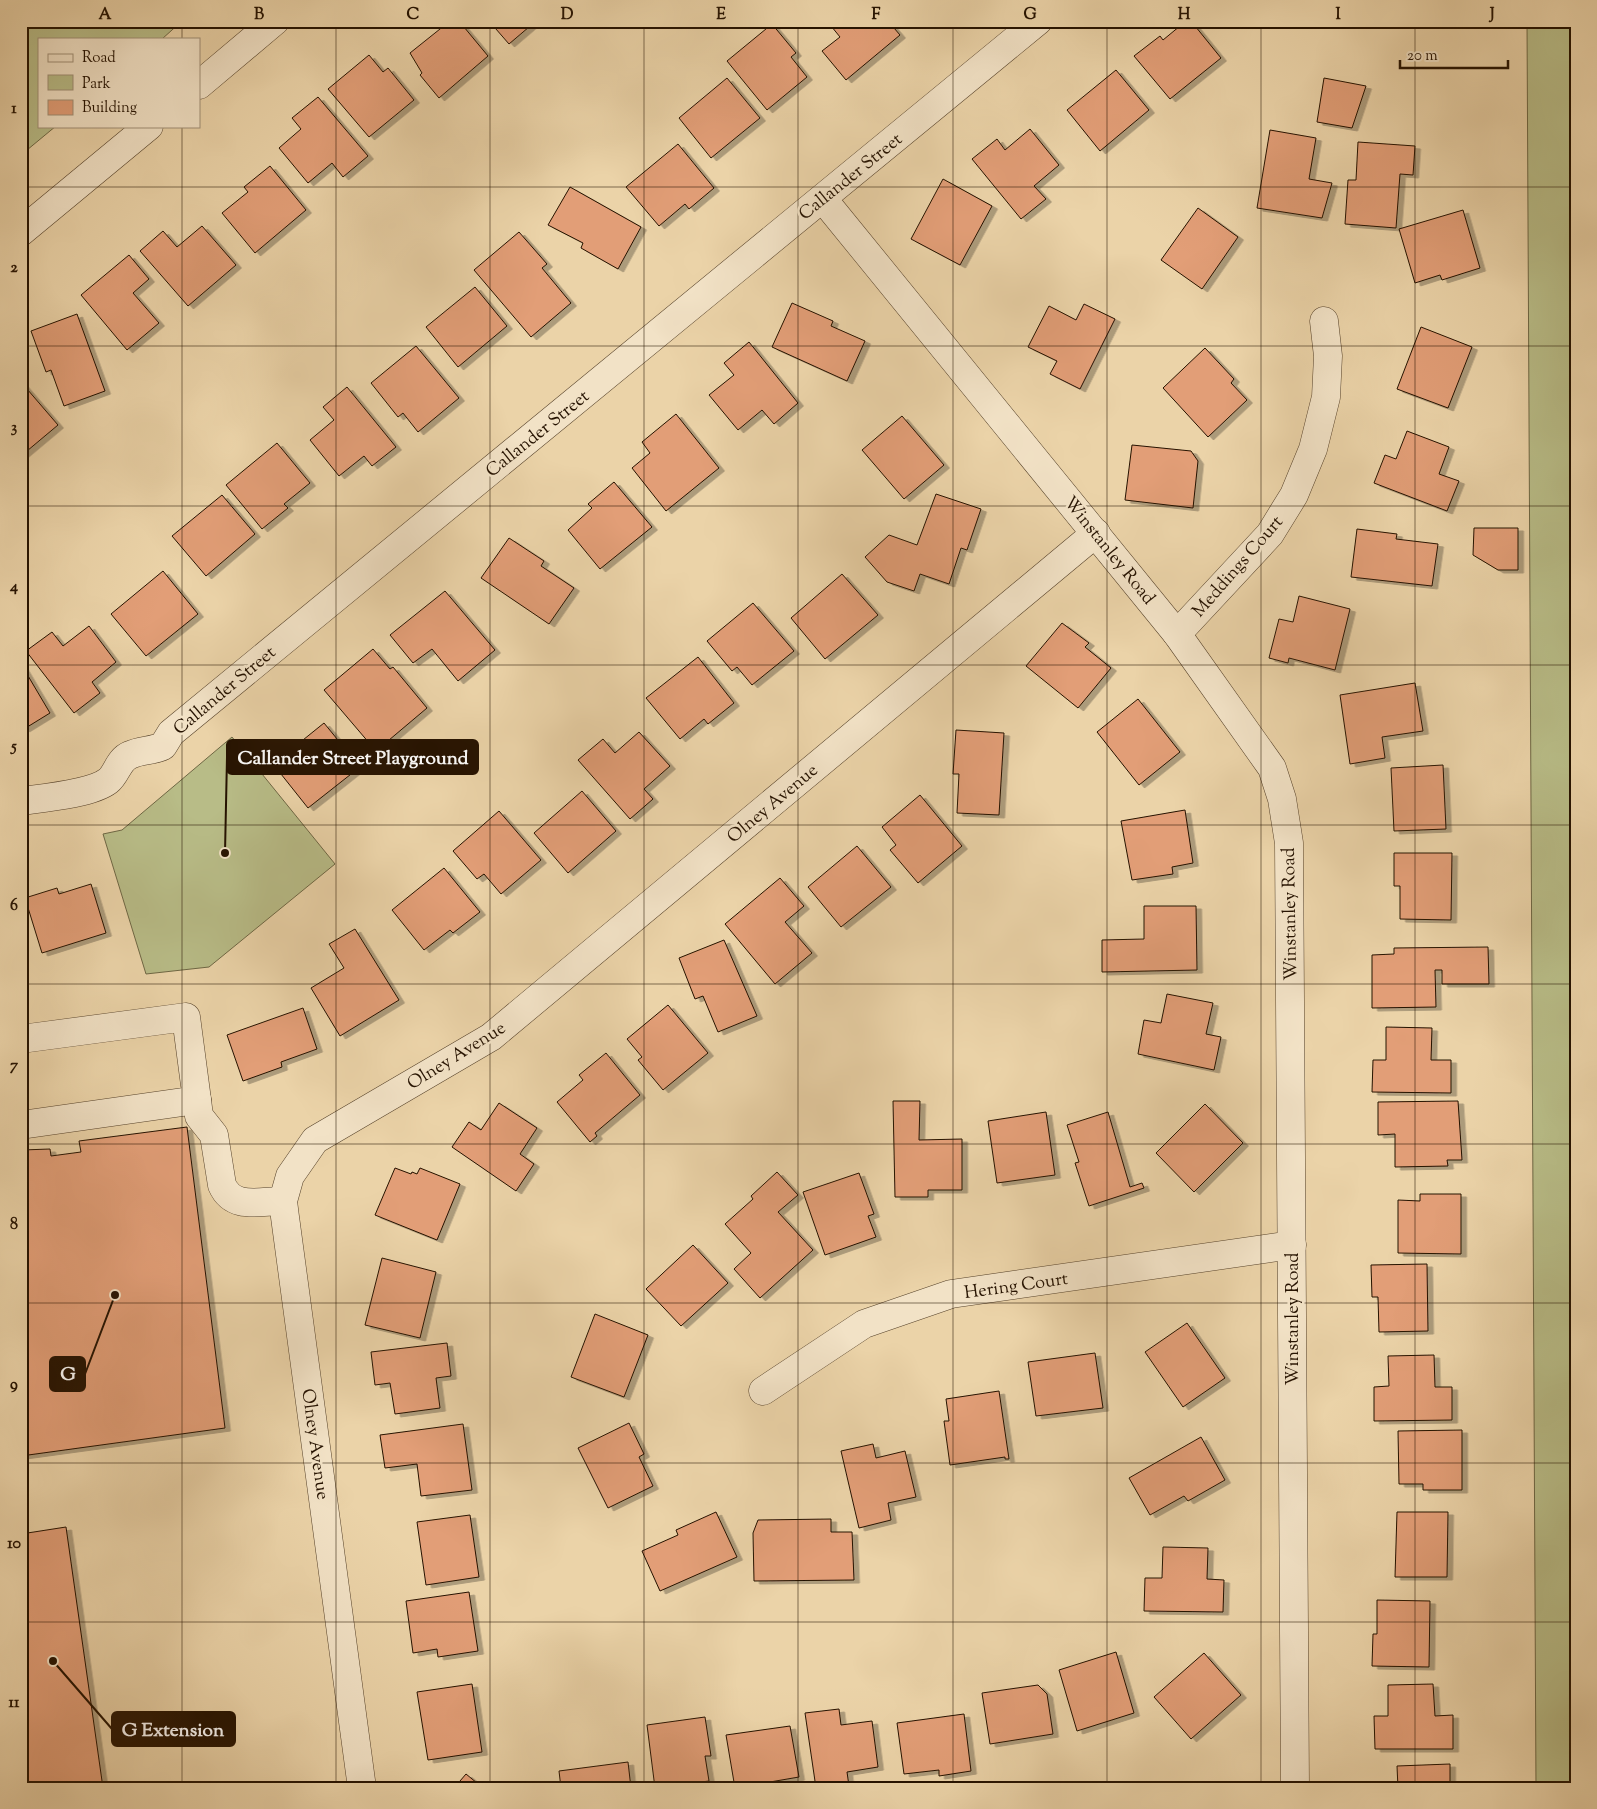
<svg xmlns="http://www.w3.org/2000/svg" width="1597" height="1809" font-family="'Sorts Mill Goudy',serif">
<defs>
<filter id="shadow"><feDropShadow dx="5.5" dy="3" stdDeviation="0" flood-color="#0004"/></filter>
</defs>
<rect width="100%" height="100%" fill="#ebd3a8"/>
<filter id="stains"><feTurbulence type="fractalNoise" baseFrequency=".004" numOctaves="4"/><feColorMatrix values="0 0 0 0 .2 0 0 0 0 .09 0 0 0 0 .02 0 0 0 .5 -.17"/></filter>
<radialGradient id="worn" r=".72"><stop offset=".6" stop-color="#630" stop-opacity="0"/><stop offset="1" stop-color="#630" stop-opacity=".3"/></radialGradient>
<g fill="#b8bc87" stroke="#6e6744">
<path d="M21,21h161l-20,18h-123v87h17l-35,29z"/>
<path d="M1527,21h49v1767h-40z"/>
<path d="M232,737l103,127 -126,103 -63,7 -43,-140 19,-4z"/>
</g>
<g fill="#e29e77" stroke="#251200" filter="url(#shadow)">
<path d="M450,21h9l29,35 -49,42 -19,-23 2,-2 -12,-20z"/>
<path d="M489,21h47l-27,23z"/>
<path d="M827,21h61l12,14 -54,45 -24,-29 18,-14z"/>
<path d="M1186,21h5l30,37 -51,41 -36,-43 26,-20 3,4z"/>
<path d="M772,24l24,29 -5,4 16,20 -40,33 -40,-49z"/>
<path d="M369,55l14,17 5,-4 26,32 -45,37 -41,-48z"/>
<path d="M1116,70l33,40 -49,41 -33,-41z"/>
<path d="M727,78l33,40 -49,40 -32,-40z"/>
<path d="M1324,78l42,8 -14,42 -35,-6z"/>
<path d="M318,97l50,59 -25,21 -11,-14 -24,20 -29,-35 22,-19 -9,-11z"/>
<path d="M1030,129l29,36 -25,21 12,13 -25,20 -49,-60 25,-20 8,11z"/>
<path d="M1270,130l46,8 -7,41 23,4 -10,35 -65,-10z"/>
<path d="M1358,142l57,4 -2,29 -13,-1 -4,54 -51,-4 3,-44h8z"/>
<path d="M678,144l36,44 -25,21 -4,-5 -26,22 -33,-39z"/>
<path d="M270,166l36,44 -51,43 -33,-40 26,-21 -4,-5z"/>
<path d="M943,179l49,27 -32,59 -49,-26z"/>
<path d="M570,187l71,40 -23,42 -37,-21 2,-5 -35,-18z"/>
<path d="M1198,208l40,29 -36,52 -41,-29z"/>
<path d="M1463,210l17,58 -38,12 -2,-5 -25,8 -16,-54z"/>
<path d="M202,226l34,39 -48,41 -48,-55 23,-20 14,16z"/>
<path d="M519,232l28,32 -5,4 29,35 -40,34 -57,-67z"/>
<path d="M129,255l20,24 -16,14 26,30 -32,27 -46,-55z"/>
<path d="M475,287l32,39 -49,41 -32,-40z"/>
<path d="M792,303l41,18 -2,5 34,15 -18,40 -75,-34z"/>
<path d="M1084,304l31,15 -35,70 -30,-15 7,-13 -29,-14 21,-41 27,14z"/>
<path d="M77,314l28,77 -41,15 -13,-36 -5,2 -15,-41z"/>
<path d="M1421,327l51,20 -24,61 -51,-19z"/>
<path d="M749,342l49,61 -24,21 -12,-14 -24,20 -29,-35 25,-20 -10,-12z"/>
<path d="M416,346l43,52 -41,34 -15,-19 -5,4 -27,-34z"/>
<path d="M1205,348l29,31 -3,4 16,17 -39,37 -45,-49z"/>
<path d="M21,382l37,43 -37,31z"/>
<path d="M347,387l49,60 -24,19 -8,-10 -25,20 -29,-36 24,-20 -11,-13z"/>
<path d="M676,414l43,54 -53,43 -34,-43 18,-15 -8,-11z"/>
<path d="M902,416l42,49 -40,34 -42,-49z"/>
<path d="M1407,431l42,16 -10,27 20,7 -12,30 -73,-28 11,-28 11,4z"/>
<path d="M277,443l33,40 -26,21 4,4 -26,21 -36,-44z"/>
<path d="M1132,445l59,6 7,10 -5,47 -68,-8z"/>
<path d="M614,482l38,45 -52,42 -32,-39 24,-22 -4,-4z"/>
<path d="M936,494l45,15 -14,41 -6,-2 -12,36 -29,-10 -6,17 -27,-9 -22,-25 24,-22 28,10z"/>
<path d="M222,495l33,39 -49,42 -34,-40z"/>
<path d="M1474,528h44v42h-20l-25,-15z"/>
<path d="M1357,529l40,5 -1,5 42,5 -6,42 -81,-9z"/>
<path d="M509,538l35,23 -3,5 33,22 -25,36 -68,-46z"/>
<path d="M163,571l35,43 -52,42 -35,-42z"/>
<path d="M842,574l36,41 -53,44 -34,-41z"/>
<path d="M445,591l50,59 -37,31 -26,-32 -19,14 -23,-28z"/>
<path d="M1299,596l51,13 -15,61 -46,-12 -1,5 -19,-5 10,-39 14,3z"/>
<path d="M753,603l41,48 -42,34 -15,-18 -5,4 -25,-30z"/>
<path d="M1062,623l27,20 -4,4 26,21 -33,40 -52,-42z"/>
<path d="M89,626l27,36 -24,20 8,11 -26,20 -48,-62 26,-19 11,14z"/>
<path d="M373,649l17,20 3,-2 34,41 -51,43 -52,-61z"/>
<path d="M698,657l36,46 -26,21 -4,-5 -24,20 -34,-41z"/>
<path d="M21,664l29,49 -26,16 -3,-5z"/>
<path d="M1415,683l8,48 -41,6 3,21 -35,6 -10,-69z"/>
<path d="M1138,699l42,53 -41,33 -42,-53z"/>
<path d="M324,723l36,44 -52,41 -31,-39 24,-20 -3,-5z"/>
<path d="M956,730l48,3 -5,82 -42,-2 2,-39h-6z"/>
<path d="M639,732l31,34 -26,23 9,10 -23,20 -52,-59 25,-21 12,14z"/>
<path d="M1443,765l3,64 -52,2 -3,-63z"/>
<path d="M582,791l34,40 -48,42 -34,-40z"/>
<path d="M920,795l42,51 -44,37 -28,-33 6,-5 -14,-18z"/>
<path d="M1185,810l8,53 -21,4 1,7 -41,6 -11,-59z"/>
<path d="M499,811l42,49 -40,34 -17,-20 -7,5 -24,-28z"/>
<path d="M857,846l34,41 -50,40 -33,-40z"/>
<path d="M1394,853h58l-1,67 -51,-1v-33h-6z"/>
<path d="M444,868l36,44 -27,21 -3,-3 -26,20 -32,-40z"/>
<path d="M780,878l24,28 -19,16 27,31 -37,31 -50,-60z"/>
<path d="M91,884l15,49 -64,20 -17,-55 32,-10 2,6z"/>
<path d="M1144,906h52l1,64 -95,2v-32l42,-1z"/>
<path d="M355,929l44,71 -59,36 -29,-48 33,-20 -15,-24z"/>
<path d="M724,940l33,76 -39,16 -15,-36 -8,3 -16,-41z"/>
<path d="M1488,947l1,37h-47v-14h-7l1,37 -64,1v-53l22,-1v-6z"/>
<path d="M1167,994l46,9 -7,31 15,3 -7,33 -76,-16 6,-34 17,3z"/>
<path d="M668,1005l40,48 -45,37 -25,-30 4,-3 -15,-18z"/>
<path d="M303,1008l14,41 -36,13 1,5 -39,14 -16,-46z"/>
<path d="M1386,1027l46,1 -1,32h20v33l-79,-1 1,-32h13z"/>
<path d="M606,1053l34,42 -45,38 2,3 -7,6 -33,-40 26,-22 -4,-5z"/>
<path d="M893,1101h27l-1,39 43,-1v51h-34v7h-33z"/>
<path d="M1458,1101l4,59h-15l1,6 -53,1v-33l-17,1v-33z"/>
<path d="M499,1103l38,25 -17,26 14,10 -18,27 -64,-44 17,-25 12,8z"/>
<path d="M1205,1104l38,39 -49,49 -38,-39z"/>
<path d="M1046,1112l9,63 -58,8 -9,-62z"/>
<path d="M1108,1112l22,75 12,-4 2,5 -55,18 -14,-43 4,-1 -12,-37z"/>
<path d="M187,1127l38,301 -204,28v-293l6,-1 -5,-12 28,-1 1,7 30,-4 -2,-11z"/>
<path d="M395,1168l16,6 1,-2 5,2 3,-6 40,16 -23,56 -62,-25z"/>
<path d="M777,1172l21,23 -20,17 35,38 -53,48 -26,-29 17,-16 -26,-29 28,-25 -2,-3z"/>
<path d="M859,1173l15,41 -6,2 8,21 -51,18 -22,-63z"/>
<path d="M1420,1194h41v60l-63,-1v-53l22,1z"/>
<path d="M693,1245l35,38 -47,43 -35,-37z"/>
<path d="M382,1258l54,14 -16,66 -55,-13z"/>
<path d="M1427,1264l1,67 -49,1 -1,-35h-6l-1,-32z"/>
<path d="M595,1314l53,21 -24,62 -53,-20z"/>
<path d="M1187,1323l38,55 -42,29 -38,-55z"/>
<path d="M447,1343l4,33 -15,2 4,30 -45,6 -5,-31 -15,2 -4,-33z"/>
<path d="M1095,1353l8,55 -67,8 -8,-54z"/>
<path d="M1434,1355l1,32h17v33l-78,1v-34l15,-1 -1,-30z"/>
<path d="M999,1391l10,68h-4v-2l-55,8 -6,-44h5l-3,-22z"/>
<path d="M629,1423l15,31 -5,3 14,29 -45,22 -30,-60z"/>
<path d="M463,1424l9,66 -51,6 -4,-32 -32,4 -5,-33z"/>
<path d="M1462,1430v60h-39v-6h-24l-1,-53z"/>
<path d="M1201,1437l24,43 -37,21 -4,-5 -34,19 -21,-37z"/>
<path d="M873,1444l3,14 29,-7 11,46 -28,6 3,17 -32,8 -18,-77z"/>
<path d="M716,1512l21,45 -77,34 -18,-40 36,-16 -2,-5z"/>
<path d="M1397,1512h51l-1,65h-52z"/>
<path d="M470,1515l9,62 -53,8 -9,-63z"/>
<path d="M831,1519v13h21l2,48 -100,1 -1,-48 5,-13z"/>
<path d="M66,1527l37,261h-82v-254z"/>
<path d="M1163,1547l45,1 -1,31 17,1 -1,32 -79,-1 1,-33h17z"/>
<path d="M469,1592l9,59 -40,6 -1,-8 -24,4 -7,-52z"/>
<path d="M1377,1600l53,1 -1,66 -57,-1 1,-32h4z"/>
<path d="M1116,1652l18,61 -57,18 -18,-61z"/>
<path d="M1204,1653l37,42 -50,44 -37,-42z"/>
<path d="M472,1684l10,68 -54,8 -11,-68z"/>
<path d="M1433,1684l2,32 18,-1v34h-78l-1,-33h14v-31z"/>
<path d="M1038,1685l9,9 6,40 -63,10 -8,-51z"/>
<path d="M839,1709l2,16 31,-4 6,46 -31,5 2,14 -33,2 -11,-75z"/>
<path d="M964,1714l7,57 -32,5v-6l-35,4 -7,-51z"/>
<path d="M705,1717l6,39h-6l4,25 -54,7 -8,-63z"/>
<path d="M790,1726l9,51 -64,11 -9,-53z"/>
<path d="M628,1762l3,26h-70l-2,-17z"/>
<path d="M1450,1764v24h-52l-1,-22z"/>
<path d="M466,1774l17,14h-29z"/>
</g>
<g fill="none" stroke-linecap="round" stroke-linejoin="round">
<defs>
<g id="minor">
<path d="M199,85l76,-64"/>
<path d="M823,199l354,435 95,134 10,31 7,44 6,945"/>
<path d="M21,232l128,-106"/>
<path d="M1177,634l93,-100 24,-39 19,-46 13,-52 2,-41 -4,-35"/>
<path d="M21,801c22,-3 70,-7 87,-20 9,-7 10,-21 22,-26 10,-5 23,-4 33,-9l8,-13 867,-712"/>
<path d="M21,1039l165,-22 11,83 -176,25"/>
<path d="M197,1100l2,16 15,19 8,50c11,25 37,16 61,16"/>
<path d="M763,1391l101,-67 87,-30 341,-49"/>
<path d="M362,1788l-77,-571 -2,-16 7,-25 25,-36 176,-103 605,-504"/>
</g>
</defs>
<use href="#minor" stroke="#56422a" stroke-width="29"/>
<use href="#minor" stroke="#f2e2c6" stroke-width="28"/>
</g>
<path fill="none" stroke="#251200" stroke-width="1" stroke-opacity="0.55" d="M182,21v18M336,21v1767M490,21v1767M644,21v1767M798,21v1767M953,21v1767M1107,21v1767M1261,21v1767M1415,21v1767M182,126v1662M21,187h1555M21,346h1555M21,506h1555M21,665h1555M21,825h1555M21,984h1555M21,1144h1555M21,1303h1555M21,1463h1555M21,1622h1555"/>
<g text-anchor="middle" stroke-width="5" stroke-linejoin="round" paint-order="stroke">
<g font-size="18" fill="#251200" stroke="#f2e2c6">
<text transform="translate(850 176) rotate(-39)" y="6">Callander Street</text>
<text transform="translate(537 433) rotate(-39)" y="6">Callander Street</text>
<text transform="translate(1110 550) rotate(51)" y="6">Winstanley Road</text>
<text transform="translate(1237 566) rotate(-49)" y="6">Meddings Court</text>
<text transform="translate(224 690) rotate(-40)" y="6">Callander Street</text>
<text transform="translate(772 803) rotate(-40)" y="6">Olney Avenue</text>
<text transform="translate(1289 914) rotate(-91)" y="6">Winstanley Road</text>
<text transform="translate(456 1055) rotate(-32)" y="6">Olney Avenue</text>
<text transform="translate(1016 1285) rotate(-8)" y="6">Hering Court</text>
<text transform="translate(1292 1319) rotate(-90)" y="6">Winstanley Road</text>
<text transform="translate(316 1444) rotate(82)" y="6">Olney Avenue</text>
</g>
</g>
<path fill="none" stroke="#251200" stroke-width="2" d="M225 853L227 757M115 1295L85 1374M53 1661L112 1729"/>
<g fill="#251200" stroke="#f2e2c6" stroke-width="2">
<circle cx="225" cy="853" r="5"/>
<circle cx="115" cy="1295" r="5"/>
<circle cx="53" cy="1661" r="5"/>
</g>
<g fill="#251200" stroke="#251200" stroke-width="2">
<rect x="227" y="740" width="251" height="34" rx="5"/>
<rect x="50" y="1357" width="35" height="34" rx="5"/>
<rect x="112" y="1712" width="123" height="34" rx="5"/>
</g>
<g font-size="19" text-anchor="middle" font-weight="bold" fill="#fff">
<text x="353" y="764">Callander Street Playground</text>
<text x="68" y="1380">G</text>
<text x="173" y="1736">G Extension</text>
</g>
<rect width="1597" height="1809" fill="none" stroke="#ebd3a8" stroke-width="55"/>
<rect x="38" y="38" width="162" height="90" fill="#f2e2c6" stroke="#a08f77"/>
<rect x="48" y="54" width="25" height="8" fill="#f2e2c6" stroke="#a08f77"/>
<text x="82" y="62" font-size="15" fill="#251200">Road</text>
<rect x="48" y="75" width="25" height="15" fill="#b8bc87" stroke="#a08f77"/>
<text x="82" y="88" font-size="15" fill="#251200">Park</text>
<rect x="48" y="100" width="25" height="15" fill="#e29e77" stroke="#a08f77"/>
<text x="82" y="112" font-size="15" fill="#251200">Building</text>
<path d="M1400 60v8h108v-8" fill="none" stroke="#251200" stroke-width="2.5"/>
<text x="1407" y="60" font-size="15" fill="#251200" stroke="#f2e2c6" stroke-width="4" paint-order="stroke">20 m</text>
<rect x="28" y="28" width="1542" height="1754" fill="none" stroke="#251200" stroke-width="2"/>
<g font-size="16" text-anchor="middle" font-weight="bold" fill="#251200">
<text x="105" y="19">A</text>
<text x="259" y="19">B</text>
<text x="413" y="19">C</text>
<text x="567" y="19">D</text>
<text x="721" y="19">E</text>
<text x="876" y="19">F</text>
<text x="1030" y="19">G</text>
<text x="1184" y="19">H</text>
<text x="1338" y="19">I</text>
<text x="1492" y="19">J</text>
<text x="14" y="113">1</text>
<text x="14" y="272">2</text>
<text x="14" y="432">3</text>
<text x="14" y="591">4</text>
<text x="14" y="751">5</text>
<text x="14" y="910">6</text>
<text x="14" y="1070">7</text>
<text x="14" y="1229">8</text>
<text x="14" y="1389">9</text>
<text x="14" y="1548">10</text>
<text x="14" y="1707">11</text>
</g>
<rect width="100%" height="100%" filter="url(#stains)"/>
<rect width="100%" height="100%" fill="url(#worn)"/>
</svg>
